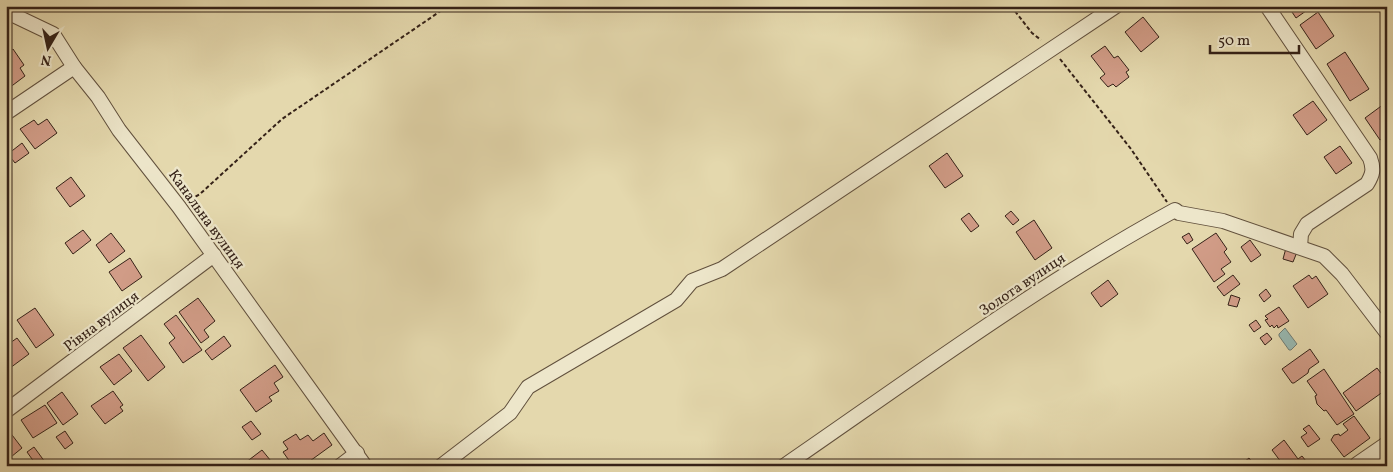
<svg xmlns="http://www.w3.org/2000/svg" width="1393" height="472" font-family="Vollkorn,serif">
<rect width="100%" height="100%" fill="#e4d8ad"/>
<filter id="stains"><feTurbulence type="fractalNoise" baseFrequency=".004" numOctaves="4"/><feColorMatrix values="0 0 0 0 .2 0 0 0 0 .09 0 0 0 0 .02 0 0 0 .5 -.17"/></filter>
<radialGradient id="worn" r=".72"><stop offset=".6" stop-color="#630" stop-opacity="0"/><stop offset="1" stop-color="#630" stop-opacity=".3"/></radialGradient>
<path fill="#97b8b1" stroke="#707c74" d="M1285,328l12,16 -6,6h-2l-10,-14v-2z"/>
<g fill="#d19c87" stroke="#352218">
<path d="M1288,6h25l-17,12z"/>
<path d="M1318,12l16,24 -18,13 -16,-24z"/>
<path d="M1143,17l16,20 -18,15 -16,-20z"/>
<path d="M1105,46l9,12 4,-2 11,14 -3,2 3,5 -13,10 -3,-3 -5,3 -8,-9 5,-4 -14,-18z"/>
<path d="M13,49l11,16 -4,3 5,8 -16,12 -3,-4v-30z"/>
<path d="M1345,52l24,37 -19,12 -23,-37z"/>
<path d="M1313,101l14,19 -20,15 -14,-20z"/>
<path d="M1384,104l3,4v27l-7,5 -15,-22z"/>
<path d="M47,119l10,14 -22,16 -15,-20 14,-9 4,5z"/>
<path d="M22,143l7,10 -14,10 -7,-9z"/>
<path d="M1340,146l12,17 -16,11 -12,-17z"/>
<path d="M947,153l16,23 -18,12 -16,-22z"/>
<path d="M71,177l14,19 -15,11 -14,-19z"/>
<path d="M1011,211l8,9 -6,5 -8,-9z"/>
<path d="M969,213l10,13 -8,6 -10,-13z"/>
<path d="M1034,220l18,28 -17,12 -19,-28z"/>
<path d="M83,230l8,10 -18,14 -8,-11z"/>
<path d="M111,233l14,18 -16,12 -13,-18z"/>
<path d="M1189,233l4,7 -6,4 -5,-7z"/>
<path d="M1216,233l11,16 -3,3 7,10 -10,7 4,5 -11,8 -22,-33z"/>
<path d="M1250,240l11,15 -10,7 -10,-15z"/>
<path d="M1286,248l11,4 -4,10 -10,-3z"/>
<path d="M130,258l12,19 -20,14 -13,-19z"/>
<path d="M1233,275l7,9 -16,12 -7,-9z"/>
<path d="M1309,275l3,4 4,-3 12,18 -20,14 -15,-22z"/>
<path d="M1108,280l10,14 -17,13 -10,-14z"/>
<path d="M1266,289l5,7 -7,6 -5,-7z"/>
<path d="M1231,295l9,3 -3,9 -9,-2z"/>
<path d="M198,298l17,23 -11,9 5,7 -8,6 -22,-31z"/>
<path d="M1279,307l10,14 -11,7 -1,-3 -3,3 -2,-3 -2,2 -5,-7 3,-1 -3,-3z"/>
<path d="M35,308l19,27 -18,13 -19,-28z"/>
<path d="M176,315l26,35 -19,13 -14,-20 6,-5 -11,-14z"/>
<path d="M1256,320l5,7 -7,5 -5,-7z"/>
<path d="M1267,333l5,6 -7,6 -5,-7z"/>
<path d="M141,335l24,32 -17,14 -25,-33z"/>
<path d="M224,336l7,10 -19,14 -7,-9z"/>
<path d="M17,338l12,16 -19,14 -4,-6v-16z"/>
<path d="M1310,349l9,13 -10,7 -1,4 -14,10h-2l-10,-14z"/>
<path d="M119,354l13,17 -18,14 -14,-18z"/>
<path d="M275,365l8,12 -9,6 5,8 -10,6 3,4 -16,11 -16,-22z"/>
<path d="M1377,368l10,13v8l-31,22 -13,-18z"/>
<path d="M1324,369l30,45 -17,11 -11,-15 -2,1 -7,-7 -2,-8 2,-1 -10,-14z"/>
<path d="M113,391l10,14 -3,2 3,4 -18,13 -14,-18z"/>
<path d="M62,392l16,22 -15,11 -16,-22z"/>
<path d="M45,405l12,18 -24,15 -12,-18z"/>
<path d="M1354,416l16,22 -26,19 -13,-17 3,-5 5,-1 1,2 8,-6 -5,-6z"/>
<path d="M251,421l10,13 -9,6 -10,-13z"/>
<path d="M1309,425l11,14 -12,8 -7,-10 6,-4 -4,-4z"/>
<path d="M9,431l13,17 -16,13v-28z"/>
<path d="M65,431l8,12 -8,6 -9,-12z"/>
<path d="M324,433l8,12 -29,21h-10l-10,-14 5,-3 -5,-7 13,-8 4,6 8,-5 5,6z"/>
<path d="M1284,440l14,19 4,-3 8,10h-26l-12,-16z"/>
<path d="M34,447l11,15 -5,4h-3l-10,-14z"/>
<path d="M262,450l13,16h-34z"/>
<path d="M1249,458l6,8h-16z"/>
</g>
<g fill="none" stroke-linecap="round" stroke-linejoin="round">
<defs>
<g id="minor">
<path d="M1267,6l103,152c4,11 3,16 -3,26l-60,40 -6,10 -1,13"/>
<path d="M6,10l3,3 44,21 21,33 24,30 21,33 60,77 186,259"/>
<path d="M6,113l68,-46"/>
<path d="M6,411l208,-156"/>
<path d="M340,466l17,-13"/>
<path d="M441,466l69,-53 18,-26 148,-87 16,-19 30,-12 394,-263"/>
<path d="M784,466c128,-88 255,-182 391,-256l4,3 44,8 101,35 18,18 45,59"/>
</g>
<path id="tertiary" d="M1358,466l29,-20"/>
</defs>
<use href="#minor" stroke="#61503d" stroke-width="16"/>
<use href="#tertiary" stroke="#61503d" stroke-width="20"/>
<g stroke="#352218" stroke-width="2" stroke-dasharray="4 2.5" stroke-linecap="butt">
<path d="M1011,6l21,27 9,7"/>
<path d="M1060,59l71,90 36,53"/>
<path d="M190,200l10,-6 82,-75 166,-113"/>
</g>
<use href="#minor" stroke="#ede6ca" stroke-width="14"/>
<use href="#tertiary" stroke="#ede6ca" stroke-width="18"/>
</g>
<g text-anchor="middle" stroke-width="4.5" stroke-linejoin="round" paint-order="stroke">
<g font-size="15" fill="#352218" stroke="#ede6ca">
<text transform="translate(207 219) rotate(54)" y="5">Канальна вулиця</text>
<text transform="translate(1022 284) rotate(-34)" y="5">Золота вулиця</text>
<text transform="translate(101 321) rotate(-37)" y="5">Рівна вулиця</text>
</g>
</g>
<rect width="1393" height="472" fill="none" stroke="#e4d8ad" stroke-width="25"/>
<rect x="8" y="8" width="1378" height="457" fill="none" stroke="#352218" stroke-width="2.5"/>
<rect x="12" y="12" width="1368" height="447" fill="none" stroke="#352218"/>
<g transform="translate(48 48) rotate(189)" stroke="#ede6ca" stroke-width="4" paint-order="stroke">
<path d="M0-4L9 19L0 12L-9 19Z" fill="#352218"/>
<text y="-8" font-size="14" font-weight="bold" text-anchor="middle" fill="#352218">N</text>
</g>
<path d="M1210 45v8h89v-8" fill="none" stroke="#352218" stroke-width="2.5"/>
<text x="1218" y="45" font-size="15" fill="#352218" stroke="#ede6ca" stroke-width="4" paint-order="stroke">50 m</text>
<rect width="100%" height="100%" filter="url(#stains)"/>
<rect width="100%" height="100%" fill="url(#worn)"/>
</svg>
